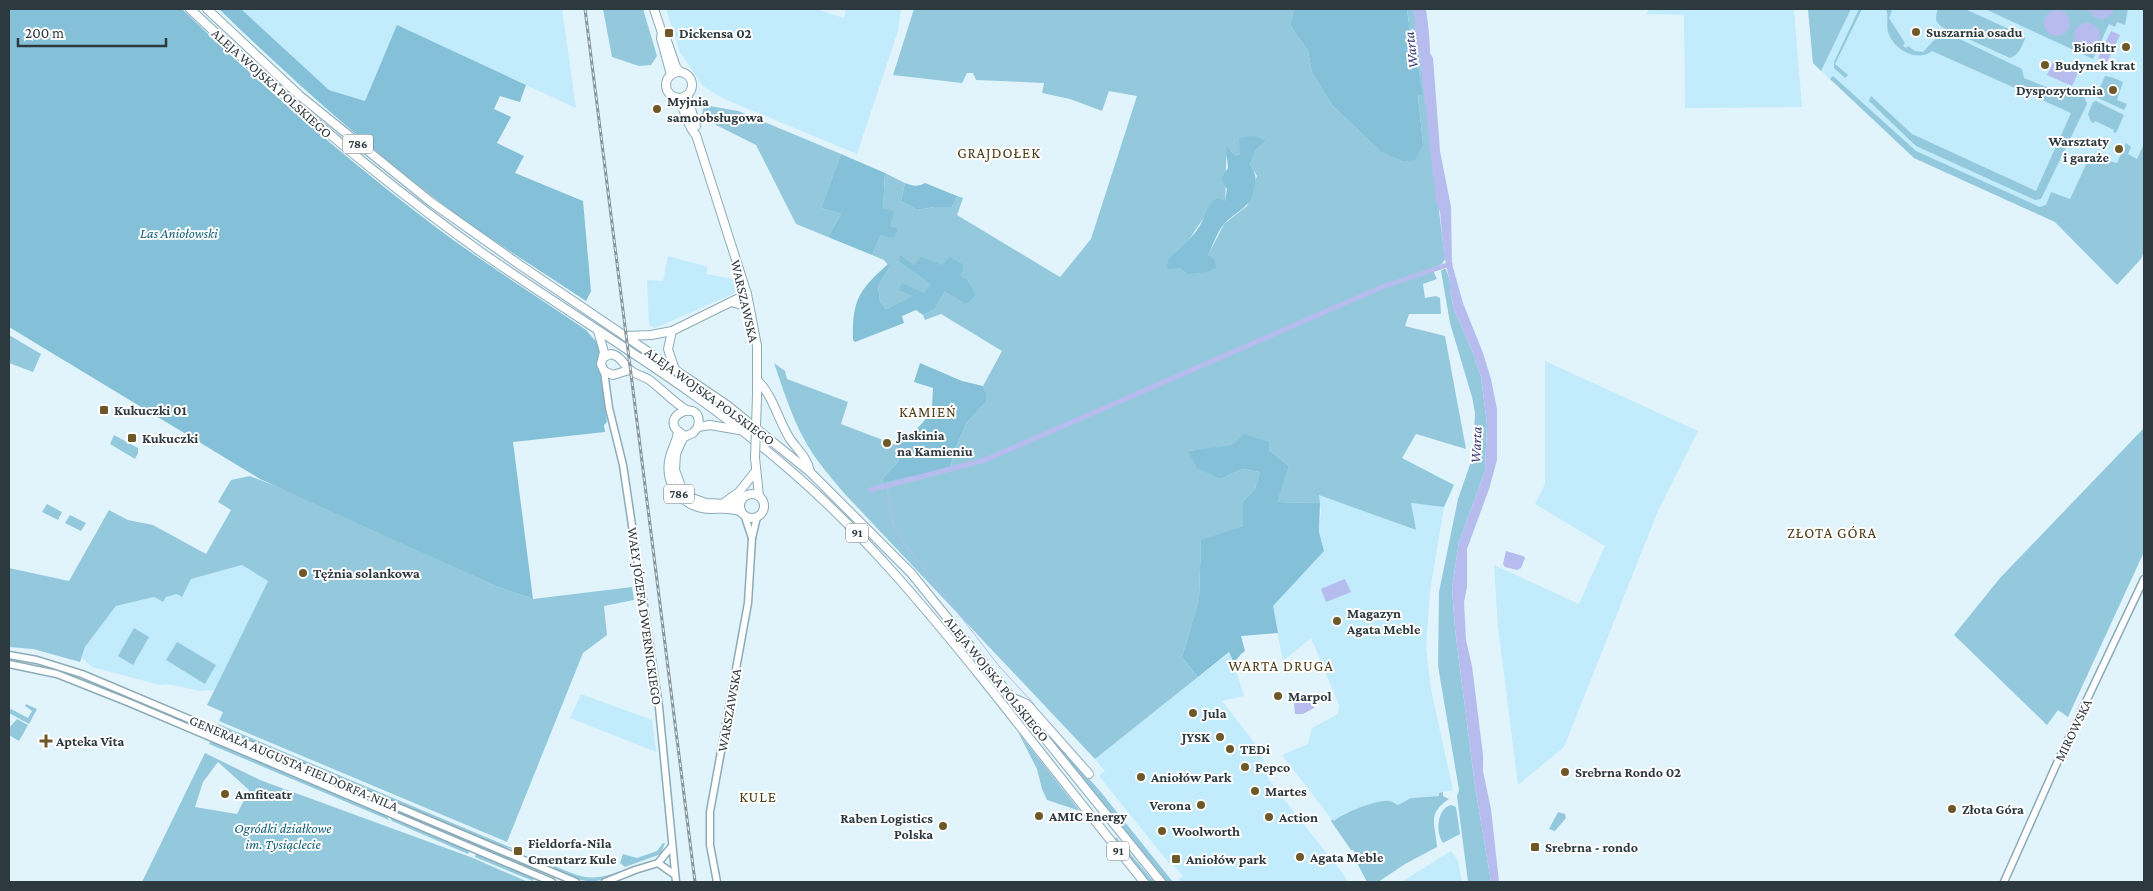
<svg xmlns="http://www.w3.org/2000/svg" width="2153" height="891" font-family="'Crimson Pro',serif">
<rect width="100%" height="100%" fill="#e1f4fc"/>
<g fill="#c2ebfc">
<path d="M241,9h321l14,99 -179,-82 -32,75 -36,-11z"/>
<path d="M666,9h150l28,9 2,-9h55l-3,22 -41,123 -135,-56 -19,-12 -23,-34z"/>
<path d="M1649,9h145l8,98 -117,1 -1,-93 -38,-1z"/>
<path d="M1808,9h336v138l-56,108 -33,-33 -141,-64 -101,-95z"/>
<path d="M668,256l40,11 -2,7 28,5 1,14 -80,35 -6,-3 -2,-45 16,1z"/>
<path d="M1545,361l153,70 -40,80 -94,236 -46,38 -20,-158 -4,-62 85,39 26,-58 -70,-42 10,-20z"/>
<path d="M1319,494l96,36 -4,-27 33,4 -14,84 -4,56 5,43 22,100 -14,3v3l-28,2 -13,7 -8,-4 -19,4 -26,8 -12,8 -51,-66 26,-11 4,-16 26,-14 1,-9 -28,-67 -28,23 -11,-55 52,-55 -5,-19 2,-21z"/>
<path d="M242,565l26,16 -54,109 -14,1 -33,-7 -7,1 -68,-18 -10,-9 3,-11 31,-41 38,-9 9,5 2,-5 12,-3 14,-15z"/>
<path d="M1230,652l14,44 -22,5 38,49 9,30 74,94 5,8h-167l-2,-3 4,-3 -11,-12 -3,-1 -70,-87 6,-5 -10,-12z"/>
<path d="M581,694l71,26 4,32 -86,-34z"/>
<path d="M1451,851l7,10 4,21h-61z"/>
</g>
<g fill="#94c9dd" fill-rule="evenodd">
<path d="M603,9h40l14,47 -6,9 -12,1 -27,-9z"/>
<path d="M914,9h380l-4,16 18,26 4,22 20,32 48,46 43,-7 -5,-49h3l-2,-25 -5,-9 -7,-52h7c3,15 0,33 6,47l25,203 -3,5 -10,4 5,11 -14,5 2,14 11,-2 4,2 1,16h-32l-4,12 40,10 21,113 -50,-15 -14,24 52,27 -10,22 -33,-4 5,27 -97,-35 1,8 -44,-1 13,-36 -20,-16v-8l-81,9 33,28 21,-10 18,3 -5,17 -12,12v25l-42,15 -2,58 -17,58 16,20 -103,82 -252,-267c-14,-17 -29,-34 -39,-53 -13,-24 -21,-50 -30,-76l11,8 2,8 61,23 -7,22 55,21 3,16 -16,17 67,-10 6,-21 11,-25 19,-20v-10l-3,-6 19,-35 -61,-37 -16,6 -2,-5 12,-6 10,-18 18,-13c-13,-16 -31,-11 -49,-13 -5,-1 -11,-3 -16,-4l34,23 -8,9 -10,3 -28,13 -6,-8 -2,-15 12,-19 -6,-7 -12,-5 9,-20 17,-5 -8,-3 -7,-18 2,-36 20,10 -4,18 16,9 17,-3h18l5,-11 6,2 -6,17 103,62 31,-38 46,-143 -28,-5 -7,20 -32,-12 -28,-6 2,-10 -68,-3 -3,-7h-6l-5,10 -69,-8zM1266,141l-10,9 -6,14 7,12 -10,30 -23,18 -16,31 -21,19 -8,-6 -4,-15 13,-12 17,-25 20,-15c2,-16 -1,-42 4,-54l4,7 7,1z"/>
<path d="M1808,9h43l-30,62 -8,-8z"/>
<path d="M1859,9h3l-27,55 13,11 -3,3 -11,-10v-6z"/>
<path d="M1886,9l6,2 -3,7 16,25 -2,3 3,2 2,-2 7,5 8,1 16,-17 6,-3 77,37 2,9 39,16 10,-2 12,6 2,6 -46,95 -6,1 -119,-54 -47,-45 2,-5 41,38 124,57 35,-78 -139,-62c-15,12 -39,-2 -44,-19 -2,-8 1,-16 -2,-23z"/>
<path d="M1938,9h27l59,27 1,3c-4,8 -6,16 -15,19l-68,-31c-7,-5 -7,-10 -4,-18z"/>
<path d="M1985,9h143l-3,16 -8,-3 -2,5 -6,-3 -16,35z"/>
<path d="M1833,76l83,75 124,56 6,-2 5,-13 19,7 20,-43 11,5 1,-2 15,4 9,-20 5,4 -3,7 9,5 7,-15v107l-3,8 -24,26 -62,-63 -141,-64 -84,-79z"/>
<path d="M2105,76l6,1 12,5 -6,18 10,4 -3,6 -28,-13z"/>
<path d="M2096,101l28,14 -8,18 -3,-1 1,-2 -19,-9 -1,2 -3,-1 -3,-8 5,-12z"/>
<path d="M710,106l28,5 103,43 -20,54 20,6 -13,23 -32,-13 -40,-79 -48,-24 -4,1 -2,-8 1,-5z"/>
<path d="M1444,269h2l6,18 -2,4 4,19 18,40 9,27 6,47 -2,47 -26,71 -7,46 3,41 20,157 16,96h-23l-11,-86 2,-6 -21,-124 1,-74 19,-93 15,-43 2,-43 -3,-16 -22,-74 -9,-52z"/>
<path d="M9,335l32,19 -8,18 -24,-9z"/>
<path d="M2144,428v124l-76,165 -10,-7 -11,15 -93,-90 46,-57z"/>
<path d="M114,435l24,13v5l-3,6 -25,-15z"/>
<path d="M250,476l60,24 186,86 37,13 99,-12 2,13 -30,6 3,29 -24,18 -76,189 -288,-121 4,-9 -16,-7 61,-124 -26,-16 -51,14 -9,18 -5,-3 -11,3 -3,5 -9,-5 -38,9 -31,41 -5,15 -47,-13 -24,-2v-79l60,13 40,-71 19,10 25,5 53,29 25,-44 -13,-8 13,-22z"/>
<path d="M47,504l15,8 -4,8 -16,-8z"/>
<path d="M70,515l16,8 -5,8 -16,-8z"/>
<path d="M134,628l15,9 -16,28 -15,-9z"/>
<path d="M177,642l39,23 -11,19 -39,-24z"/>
<path d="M26,704l11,5 -8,15 -20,-11 2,-4 17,9 4,-7 -7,-5z"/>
<path d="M1023,705l77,86 73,91h-6z"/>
<path d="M17,719l11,6 -9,16 -10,-6v-7z"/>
<path d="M218,724l294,124v1l-13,-3 -282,-119z"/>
<path d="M215,732l324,137 -2,4 -324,-138z"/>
<path d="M1018,732l62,79 -33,-11 -5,-11 -5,-20z"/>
<path d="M211,740l176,75 2,5 -180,-76z"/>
<path d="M205,753l55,27 213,78 55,24h-386zM218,762l31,28 -12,24 -42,-7 8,-25z"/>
<path d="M1443,792v4l6,3c-23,15 -13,26 -12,48l-32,17 -27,18h-11l-14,-27 1,-5h-3l-20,-29 1,-2 2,2c8,-8 45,-22 56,-20 3,1 5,3 8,4l13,-7 28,-2v-3z"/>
<path d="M1451,805l5,2 4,27 -17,9c-8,-11 -6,-34 8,-38z"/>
<path d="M1558,812l7,2 1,4 -11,13 -6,-2z"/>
<path d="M389,816l81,34 -2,4 -76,-33z"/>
<path d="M1116,837l38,45h-4l-35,-43z"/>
<path d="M663,843h2l-4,11 -36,13 -5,-4 3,-9 14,4 20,-7z"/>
<path d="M476,853l58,25 -1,3 -58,-24z"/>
<path d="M554,866c30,12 36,16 67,5l1,2c-33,13 -37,10 -69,-4z"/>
</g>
<g fill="#84c0d7">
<path d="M9,9h173c79,76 163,149 251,216 49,37 102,70 153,105l14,16 7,76 -3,3 1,7 -92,10 20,157 -37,-13 -236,-107 -251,-152z"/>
<path d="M219,9h22l88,81 36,11 32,-76 129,60 -6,17 -20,-6 -6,13 17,8 -14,26 27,13 -9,17 68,28 8,90 -5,10c-48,-32 -99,-63 -145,-98 -78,-60 -151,-125 -222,-194z"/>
<path d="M1294,9h113l7,52 5,9 3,25h-4l5,49 -8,16 -12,1 -23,-10 -48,-46 -20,-32 -4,-22 -18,-26z"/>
<path d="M1254,136l12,5 -10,9 -6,14c6,10 7,14 4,25 -3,19 -18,22 -30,35 -7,8 -11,21 -16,31l7,5 1,8 -10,4 -19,2 -8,-6 -12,1 1,-9c10,-11 23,-20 31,-33 7,-11 7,-22 19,-29l7,3 2,-12 -6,-10 7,-11 -2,-21h3l4,7 7,1 -1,-17z"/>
<path d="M841,154l44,19 -2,36 11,2 -4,15 8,3 -5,9 -12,-3 -9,20 -44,-18 13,-23 -20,-6z"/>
<path d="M905,183c8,3 13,4 20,0l32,13 -5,11h-18l-17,3 -16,-9z"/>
<path d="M900,255l14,10 7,-8 21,8 8,-8 12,7 1,7 -3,3 3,4h3l10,17 -10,9 -21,-13 -10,18 -12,6 -7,-5 -14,6 2,7 -49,19 -2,-2c-1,-40 6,-50 35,-76l2,3 -12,19 2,15 6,8 27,-13 -14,-6 3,-7 22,10 7,-9 -33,-23z"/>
<path d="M920,363l42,18 21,5 3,6v10l-19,20 -11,25 -6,21 -66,14 -1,-4 16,-17 -3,-16 20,-15 8,-9 8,-14 1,-19 -19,-6z"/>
<path d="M1244,434l25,8v8l20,16 -12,36 43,1 -1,29 5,19 -51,55 5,27 -37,3 4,15 -4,3 -7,9 -5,-11 -31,25 -16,-20 17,-58 2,-59 42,-14v-25l12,-12 5,-17 -18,-3 -21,10 -24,-11 -9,-17 45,-6z"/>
</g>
<g fill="#b7bcee">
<path d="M1414,9h12c2,14 4,30 4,44l3,5 7,93 11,56 1,57 11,39 20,50 8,26 6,30v51l-8,29 -22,60v38l-3,15 2,38 6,26 11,89v16l8,38 8,73h-8l-16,-96 -20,-157 -3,-41 7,-46 26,-71 2,-47 -6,-47 -9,-27 -18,-40 -4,-19 1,-4 -7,-32 -4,-43 -4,-10 -16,-146c-6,-14 -4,-32 -6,-47z"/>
<path d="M2089,9h25l-2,5 -8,5 -10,-2z"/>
<circle cx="2057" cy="23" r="13"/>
<circle cx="2087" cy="36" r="13"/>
<path d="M2111,31l9,4 -13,27 -9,-4z"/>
<path d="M2054,60l24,13 -6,13 -25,-11z"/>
<path d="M1506,551l17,5 2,2 -4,10 -4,2 -12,-3 -2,-3z"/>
<path d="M1345,579l6,13 -25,10 -5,-13z"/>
<path d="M1311,700l3,8 -11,6h-8l-1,-11z"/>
</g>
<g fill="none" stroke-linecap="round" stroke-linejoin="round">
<path stroke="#b7bcee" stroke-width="1" d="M887,486l6,39 10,17 96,124 35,38"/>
<path stroke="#b7bcee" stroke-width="5" d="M870,490l115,-30 397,-173 68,-23"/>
<defs>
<g id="tertiary">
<path d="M604,371l5,37 14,57 36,242 17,175"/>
<path d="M745,517l7,21"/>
<path d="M9,655l28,5 45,14 494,208"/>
<path d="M9,664l48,10 73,29 422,179"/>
<path d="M658,863l14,-17"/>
<path d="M605,882l30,-12 23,-7 17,12"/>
<path d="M717,882l-7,-37v-33l38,-209 4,-65 5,-21"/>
<path d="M2004,882l53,-119 87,-184"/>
</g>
<g id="primary">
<path d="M190,9c92,87 187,169 291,243 103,72 214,135 310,219 71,61 131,133 190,206 54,68 108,137 163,205"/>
<path d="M207,9l92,86 132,107 89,63 207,140 83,67 101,101 250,309"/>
<path d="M654,9l8,24 -1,5 10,37"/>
<path d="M667,41l9,26 4,5"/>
<circle cx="679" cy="85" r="13"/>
<path d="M687,95l9,31"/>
<path d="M676,97c10,11 10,29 20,38l51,159 10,52v50"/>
<path d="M731,302l11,3 9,10"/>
<path d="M598,331l6,21 -3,12 3,7 9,4 16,-5"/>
<path d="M672,331l-4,18 7,21"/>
<path d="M625,336l26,-1 21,-4 75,-37"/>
<path d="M604,357l7,-3c9,1 13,11 19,16 5,4 12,6 18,9 14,10 25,23 40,32"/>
<path d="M757,380c16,15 21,40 33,59 8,11 18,20 20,33"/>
<path d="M739,430l-29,-5 -12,2 -5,6 -9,4 -3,5 -5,12 -1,16 7,19 10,9 14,5 25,1 9,-3"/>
<path d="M678,432c-1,10 -8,19 -9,30 -4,25 16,46 41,47 10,0 21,-2 31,3"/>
<path d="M682,434c-28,-17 23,-39 16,-7"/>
<path d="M755,458l4,38"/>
<circle cx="752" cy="506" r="12"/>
<path d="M725,502l14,-10 16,-20"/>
<path d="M1013,698l14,6 62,70"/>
</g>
</defs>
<use href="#tertiary" stroke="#8cabb8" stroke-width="9"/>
<use href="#primary" stroke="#8cabb8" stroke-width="10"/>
<use href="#tertiary" stroke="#fff" stroke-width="6"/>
<use href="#primary" stroke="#fff" stroke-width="8"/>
<defs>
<path id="rail" d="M585,9l110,873"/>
</defs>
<use href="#rail" stroke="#86969c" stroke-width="3"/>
<use href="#rail" stroke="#fefefe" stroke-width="1" stroke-dasharray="4" stroke-linecap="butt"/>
<defs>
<path id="primary-bridge" d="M755,458l2,-62"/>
</defs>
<use href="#primary-bridge" stroke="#8cabb8" stroke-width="10" stroke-linecap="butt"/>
<use href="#primary-bridge" stroke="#fff" stroke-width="8"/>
</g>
<g fill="#6e5828" stroke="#fefefe" stroke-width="2">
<circle cx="1916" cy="32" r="5"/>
<rect x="664" y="28" width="10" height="10" rx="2.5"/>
<circle cx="2126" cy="47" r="5"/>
<circle cx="2045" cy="65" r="5"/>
<circle cx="2113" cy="90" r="5"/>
<circle cx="657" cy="109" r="5"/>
<circle cx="2119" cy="149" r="5"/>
<rect x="99" y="405" width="10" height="10" rx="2.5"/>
<rect x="127" y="433" width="10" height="10" rx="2.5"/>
<circle cx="887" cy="443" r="5"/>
<circle cx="303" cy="573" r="5"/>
<circle cx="1337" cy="621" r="5"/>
<circle cx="1278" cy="696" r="5"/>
<circle cx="1193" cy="713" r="5"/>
<circle cx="1220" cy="737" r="5"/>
<path d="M43.5 733.5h5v5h5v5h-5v5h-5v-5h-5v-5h5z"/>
<circle cx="1230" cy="749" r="5"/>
<circle cx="1245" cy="767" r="5"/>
<circle cx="1565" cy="772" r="5"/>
<circle cx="1141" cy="777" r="5"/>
<circle cx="1255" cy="791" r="5"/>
<circle cx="225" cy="794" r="5"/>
<circle cx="1201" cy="805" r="5"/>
<circle cx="1952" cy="809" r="5"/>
<circle cx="1039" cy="816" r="5"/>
<circle cx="1269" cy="817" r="5"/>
<circle cx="943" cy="826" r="5"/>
<circle cx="1162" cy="831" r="5"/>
<rect x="1530" y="842" width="10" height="10" rx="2.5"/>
<rect x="513" y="846" width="10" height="10" rx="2.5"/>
<circle cx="1300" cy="857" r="5"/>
<rect x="1171" y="854" width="10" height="10" rx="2.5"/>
</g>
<g text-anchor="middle" stroke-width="4" stroke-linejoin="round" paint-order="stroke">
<g fill="#fefefe" stroke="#6b7478" stroke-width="1">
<rect x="343" y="134.5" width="30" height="19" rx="4"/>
<rect x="664" y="484.5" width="30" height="19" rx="4"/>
<rect x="846" y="523.5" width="22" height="19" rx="4"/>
<rect x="1107" y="841.5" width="22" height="19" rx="4"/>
</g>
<g font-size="12" font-weight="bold" fill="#2c393e">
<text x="358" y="148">786</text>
<text x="679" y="498">786</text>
<text x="857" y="537">91</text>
<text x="1118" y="855">91</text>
</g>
<g font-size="14" font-weight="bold" fill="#2c393e" stroke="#fefefe" text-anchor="start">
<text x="1926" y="37">Suszarnia osadu</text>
<text x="679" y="38">Dickensa 02</text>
<text x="2116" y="52" text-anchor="end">Biofiltr</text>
<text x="2055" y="70">Budynek krat</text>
<text x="2103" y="95" text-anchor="end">Dyspozytornia</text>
<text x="667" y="106">Myjnia<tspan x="667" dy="16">samoobsługowa</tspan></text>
<text x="2109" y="146" text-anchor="end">Warsztaty<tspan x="2109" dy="16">i garaże</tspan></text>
<text x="114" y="415">Kukuczki 01</text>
<text x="897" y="440">Jaskinia<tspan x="897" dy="16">na Kamieniu</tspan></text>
<text x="142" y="443">Kukuczki</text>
<text x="313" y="578">Tężnia solankowa</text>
<text x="1347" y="618">Magazyn<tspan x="1347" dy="16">Agata Meble</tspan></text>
<text x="1288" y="701">Marpol</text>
<text x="1203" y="718">Jula</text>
<text x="1210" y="742" text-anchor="end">JYSK</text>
<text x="56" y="746">Apteka Vita</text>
<text x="1240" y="754">TEDi</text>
<text x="1255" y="772">Pepco</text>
<text x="1575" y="777">Srebrna Rondo 02</text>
<text x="1151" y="782">Aniołów Park</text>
<text x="1265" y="796">Martes</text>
<text x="235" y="799">Amfiteatr</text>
<text x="1191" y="810" text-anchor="end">Verona</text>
<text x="1962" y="814">Złota Góra</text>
<text x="1049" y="821">AMIC Energy</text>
<text x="1279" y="822">Action</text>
<text x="933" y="823" text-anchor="end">Raben Logistics<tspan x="933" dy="16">Polska</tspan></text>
<text x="1172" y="836">Woolworth</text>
<text x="528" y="848">Fieldorfa-Nila<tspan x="528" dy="16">Cmentarz Kule</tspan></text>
<text x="1545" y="852">Srebrna - rondo</text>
<text x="1310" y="862">Agata Meble</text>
<text x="1186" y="864">Aniołów park</text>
</g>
<g font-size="14" fill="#2c393e" stroke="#fefefe">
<text transform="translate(272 83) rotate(42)" y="5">ALEJA WOJSKA POLSKIEGO</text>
<text transform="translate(745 301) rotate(77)" y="5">WARSZAWSKA</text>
<text transform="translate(710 396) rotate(36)" y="5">ALEJA WOJSKA POLSKIEGO</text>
<text transform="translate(645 616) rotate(82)" y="5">WAŁY JÓZEFA DWERNICKIEGO</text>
<text transform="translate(997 679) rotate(51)" y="5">ALEJA WOJSKA POLSKIEGO</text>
<text transform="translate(729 710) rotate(-80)" y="5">WARSZAWSKA</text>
<text transform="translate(2073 730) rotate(-64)" y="5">MIROWSKA</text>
<text transform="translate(294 763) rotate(23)" y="5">GENERAŁA AUGUSTA FIELDORFA-NILA</text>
</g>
<g font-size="14" font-style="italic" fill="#105f77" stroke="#fefefe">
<text x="179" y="238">Las Aniołowski</text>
<text x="283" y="833">Ogródki działkowe<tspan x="283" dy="16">im. Tysiąclecie</tspan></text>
</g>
<g font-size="15" font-style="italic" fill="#343470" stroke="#fefefe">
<text transform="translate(1411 50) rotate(-97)" y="5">Warta</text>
<text transform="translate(1476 445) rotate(-88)" y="5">Warta</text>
</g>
<g font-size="15" letter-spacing="1" fill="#4e3d16" stroke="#fefefe">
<text x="999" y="158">GRAJDOŁEK</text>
<text x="928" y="417">KAMIEŃ</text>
<text x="1832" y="538">ZŁOTA GÓRA</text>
<text x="1281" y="671">WARTA DRUGA</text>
<text x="758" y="802">KULE</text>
</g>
</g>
<rect width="2153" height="891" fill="none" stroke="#2c393e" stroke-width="20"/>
<path d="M18 38v8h148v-8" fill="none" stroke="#2c393e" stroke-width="2.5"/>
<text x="25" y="38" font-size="15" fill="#2c393e" stroke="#fefefe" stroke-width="4" paint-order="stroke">200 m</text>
</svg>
